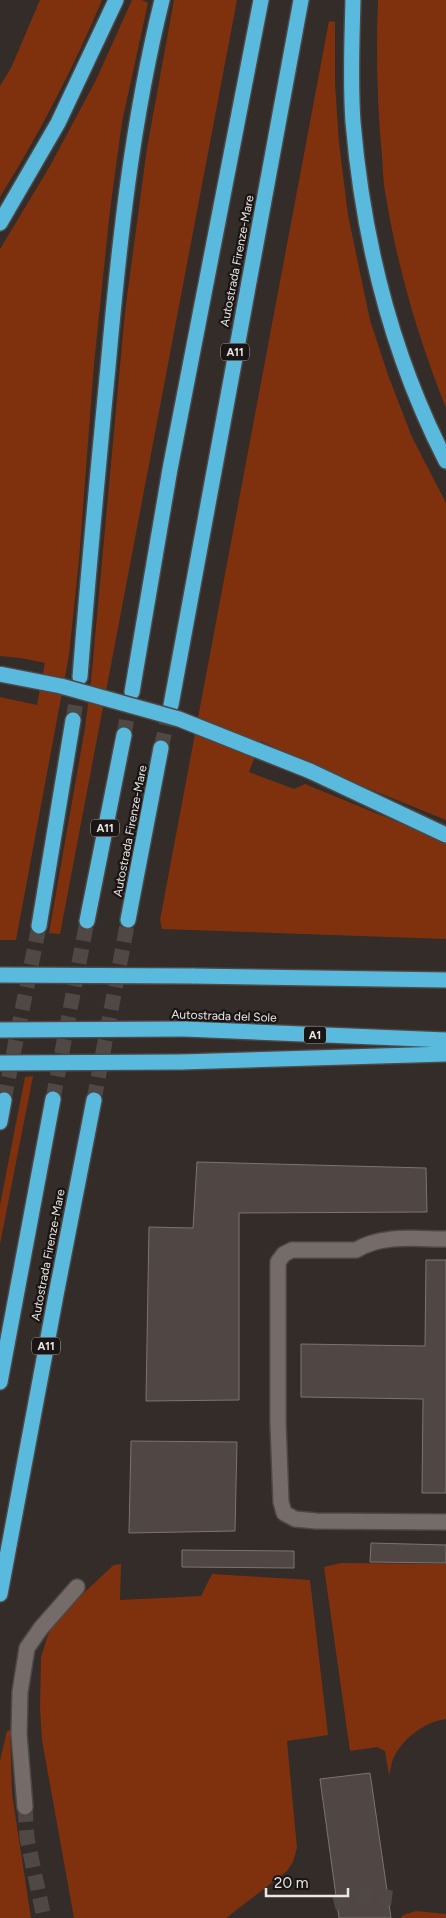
<svg xmlns="http://www.w3.org/2000/svg" width="446" height="1918" font-family="Figtree,sans-serif">
<rect width="100%" height="100%" fill="#332c29"/>
<g fill="#7f310e">
<path d="M40,0h62c-29,69 -63,134 -102,197v-111l11,-18z"/>
<path d="M132,0h10l6,3 -26,119 -12,88 -16,154 -15,196 -10,95 -53,285h-16v-243l37,8 8,-42 -24,-5 -21,-2v-407l50,-83 46,-86z"/>
<path d="M174,0h63l-177,934 -11,-1 36,-205 6,-47 34,-369 22,-164z"/>
<path d="M378,0h68v408c-27,-68 -48,-138 -60,-211 -3,-14 -3,-28 -4,-41 -5,-52 -6,-104 -4,-156z"/>
<path d="M329,21l6,1v61l4,60 9,72 22,105 18,55 24,62 34,66v317l-133,-54 -52,-25 -12,31 45,17 11,-5 141,58v97l-284,-10 -2,-9z"/>
<path d="M33,1076l-33,168v-39l25,-128z"/>
<path d="M341,1563l105,1v155c-22,3 -44,20 -53,40 -2,5 -2,11 -4,16l-4,-24 -8,-4 -27,4 -26,-184z"/>
<path d="M121,1564l-1,36 81,-4 11,-22 98,6 18,155 -41,6 10,107 -4,14 -6,9 -61,47h-152l-32,-178 -2,-32 1,-51 7,-22 6,-10 15,-18 37,-35 8,-7z"/>
<path d="M10,1730l2,64 19,124h-31v-157l7,-30z"/>
<path d="M416,1911l30,3v4h-45l2,-3z"/>
</g>
<g fill="#504744" stroke="#7c7470">
<path d="M197,1162l229,6 1,44 -188,1v187l-93,1 3,-174 44,1z"/>
<path d="M426,1260h20v233h-24l1,-94 -122,-2v-53l124,2z"/>
<path d="M131,1441l106,1 -2,89 -106,2z"/>
<path d="M371,1543l75,2v18l-76,-1z"/>
<path d="M182,1550l112,1v17l-112,-1z"/>
<path d="M370,1773l21,145h-52l-19,-139z"/>
</g>
<g fill="none" stroke-linecap="round" stroke-linejoin="round">
<g stroke="#4f4845" stroke-width="15" stroke-dasharray="15 8" stroke-linecap="butt">
<path d="M25,1807l2,31 17,80"/>
<path d="M334,1903l32,-8 26,3"/>
</g>
<g stroke="#4f4845" stroke-width="15" stroke-dasharray="15 8" stroke-linecap="butt">
<path d="M73,720l7,-42"/>
<path d="M124,735l7,-42"/>
<path d="M161,748l10,-43"/>
<path d="M53,1099l34,-178"/>
<path d="M4,1100l35,-174"/>
<path d="M94,1100l34,-180"/>
</g>
<defs>
<g id="minor">
<path d="M446,1239c-30,0 -64,-5 -90,11h-64l-8,4 -6,8v161l3,79 3,11 11,6 21,2 130,1"/>
<path d="M25,1807l-6,-73 1,-42 7,-44 14,-20 36,-41"/>
</g>
<g id="highway">
<path d="M353,0c-1,40 -3,81 0,122 10,117 39,234 93,339"/>
<path d="M0,223l58,-100 58,-123"/>
<path d="M80,677c8,-104 18,-207 28,-310 11,-123 24,-246 54,-367"/>
<path d="M132,692l38,-223 91,-469"/>
<path d="M171,705l130,-705"/>
<path d="M310,771l136,64"/>
<path d="M128,920l33,-172"/>
<path d="M87,921l37,-186"/>
<path d="M39,926l34,-206"/>
<path d="M192,976l254,4"/>
<path d="M185,1029l261,11"/>
<path d="M181,1062l265,-8"/>
<path d="M0,1122l4,-22"/>
<path d="M0,1382l53,-283"/>
<path d="M0,1594l56,-299 38,-195"/>
</g>
</defs>
<use href="#minor" stroke="#4d4745" stroke-width="18"/>
<use href="#highway" stroke="#4d4745" stroke-width="18"/>
<use href="#minor" stroke="#756c69" stroke-width="15"/>
<use href="#highway" stroke="#59bade" stroke-width="15"/>
<defs>
<g id="highway-bridge">
<path d="M0,674l61,12 118,33 131,52"/>
<path d="M0,975l192,1"/>
<path d="M0,1030l185,-1"/>
<path d="M0,1063l181,-1"/>
</g>
</defs>
<use href="#highway-bridge" stroke="#4d4745" stroke-width="18" stroke-linecap="butt"/>
<use href="#highway-bridge" stroke="#59bade" stroke-width="15"/>
</g>
<g text-anchor="middle" stroke-width="4.5" stroke-linejoin="round" paint-order="stroke">
<g fill="#191514" stroke="#ada8a6" stroke-width="1">
<rect x="221" y="343.5" width="28" height="17" rx="4"/>
<rect x="91" y="819.5" width="28" height="17" rx="4"/>
<rect x="304" y="1026.5" width="22" height="17" rx="4"/>
<rect x="32" y="1337.5" width="28" height="17" rx="4"/>
</g>
<g font-size="11" font-weight="bold" fill="#ece7e5">
<text x="235" y="356">A11</text>
<text x="105" y="832">A11</text>
<text x="315" y="1039">A1</text>
<text x="46" y="1350">A11</text>
</g>
<g font-size="12" fill="#ece7e5" stroke="#191514">
<text transform="translate(237 261) rotate(-79)" y="4">Autostrada Firenze-Mare</text>
<text transform="translate(130 831) rotate(-79)" y="4">Autostrada Firenze-Mare</text>
<text transform="translate(224 1016) rotate(2)" y="4">Autostrada del Sole</text>
<text transform="translate(48 1255) rotate(-79)" y="4">Autostrada Firenze-Mare</text>
</g>
</g>
<path d="M266 1888v8h82v-8" fill="none" stroke="#ece7e5" stroke-width="2.5"/>
<text x="274" y="1888" font-size="15" fill="#ece7e5" stroke="#191514" stroke-width="4" paint-order="stroke">20 m</text>
</svg>
